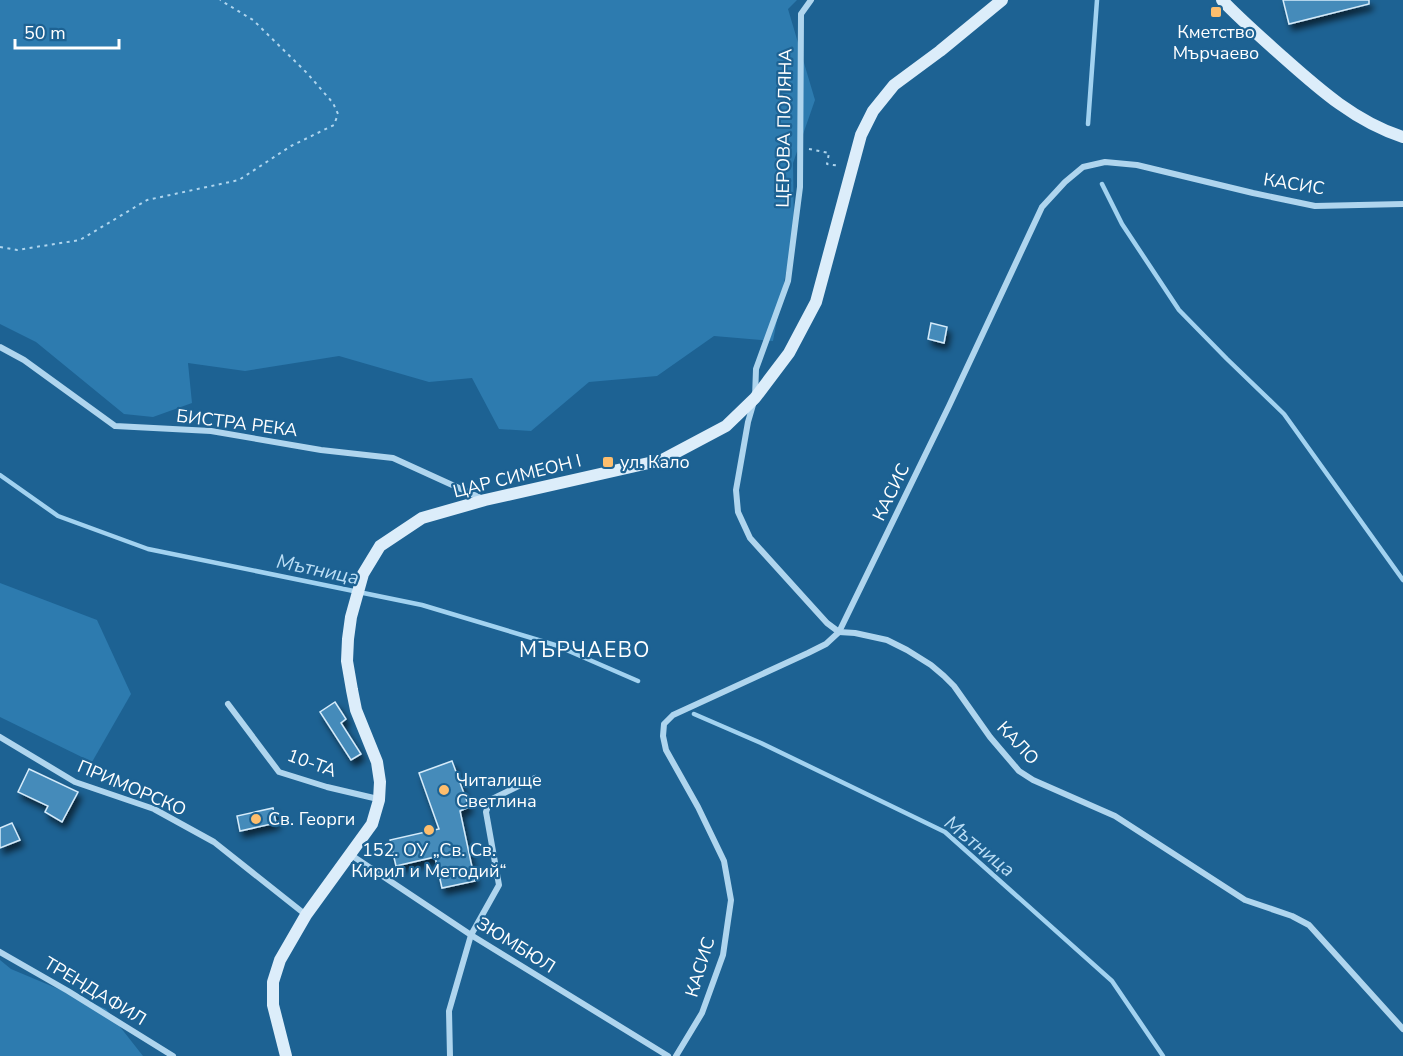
<svg xmlns="http://www.w3.org/2000/svg" width="1403" height="1056" font-family="'Nunito Sans',sans-serif">
<defs>
<filter id="shadow"><feDropShadow dx="3.5" dy="6" stdDeviation="3" flood-color="#0009"/></filter>
</defs>
<rect width="100%" height="100%" fill="#1d6293"/>
<g fill="#2d7baf">
<path d="M0,0h797l-9,9 27,91 -22,63 1,67 -21,111 -59,-5 -57,40 -68,6 -58,49 -32,-2 -27,-51 -43,4 -90,-26 -94,15 -57,-8 4,40 -39,14 -29,-3 -88,-72 -36,-18z"/>
<path d="M0,583l97,37 34,74 -39,68 -92,-45z"/>
<path d="M0,960l11,9 95,40 37,47h-143z"/>
</g>
<g fill="none" stroke-linecap="round" stroke-linejoin="round">
<g stroke="#a2d2f0" stroke-width="4.5">
<path d="M1088,124l9,-124"/>
<path d="M1102,184l20,40 57,86 48,49 57,55 119,166"/>
<path d="M0,475l58,41 90,33 274,56 133,40 83,36"/>
<path d="M694,714l67,29 184,89 167,149 51,75"/>
</g>
</g>
<g fill="#458bba" stroke="#d5ebfa" stroke-width="1.5" filter="url(#shadow)">
<path d="M1283,0h86v4l-80,20z"/>
<path d="M931,323l16,4 -3,16 -16,-4z"/>
<path d="M335,702l11,17 -5,4 20,31 -10,6 -31,-48z"/>
<path d="M452,761l17,46 -9,4 15,70 -33,7 -7,-31 -39,9 -6,-26 49,-11 -20,-56z"/>
<path d="M29,769l49,23 -16,30 -17,-10 3,-6 -30,-14z"/>
<path d="M273,808l3,15 -36,8 -3,-15z"/>
<path d="M12,823l8,17 -20,8v-20z"/>
</g>
<g fill="none" stroke-linecap="round" stroke-linejoin="round">
<g stroke="#afd5ee" stroke-width="2" stroke-dasharray="3 4.5" stroke-linecap="butt">
<path d="M809,149l20,4 -2,11 13,2"/>
<path d="M0,247l17,3 63,-10 67,-40 92,-20 52,-34 43,-21 4,-11 -5,-11 -26,-30 -54,-53 -33,-20"/>
</g>
<g stroke="#afd5ee" stroke-width="6">
<path d="M811,0l-10,14 -1,173 -12,94 -32,88 -1,29 -7,24 -12,68 2,22 12,26 77,85 12,9 16,1 32,7 20,10 24,15 13,11 10,10 36,51 29,34 14,9 82,36 130,84 47,16 17,9 94,104"/>
<path d="M0,347l24,13 91,66 96,5 110,19 72,8 90,41"/>
<path d="M228,704l51,68 48,15 51,12"/>
<path d="M0,737l75,45 79,27 60,33 92,73"/>
<path d="M351,855l120,80 197,121"/>
<path d="M0,952l68,39 105,65"/>
<path d="M450,1056l-1,-45 22,-76 28,-50 -13,-73 4,-12 45,-22"/>
<path d="M676,1056l26,-43 21,-58 8,-55 -7,-39 -26,-54 -32,-57 -3,-14 1,-12 9,-9 135,-62 18,-9 13,-12 110,-226 93,-199 23,-25 18,-15 22,-5 32,3 116,28 62,13 88,-2"/>
</g>
<g stroke="#dcedfa" stroke-width="12">
<path d="M1222,0c19,20 41,39 61,57 37,33 73,65 120,80"/>
<path d="M286,1056l-13,-51v-23l7,-22 26,-45 66,-91 7,-24 1,-18 -3,-20 -21,-52 -4,-20 -5,-29 1,-22 3,-22 12,-43 17,-28 42,-28 63,-18 177,-40 64,-34 29,-28 34,-45 27,-51 45,-167 12,-24 21,-26 46,-34 62,-51"/>
</g>
</g>
<g fill="#febe6d" stroke="#1d6293" stroke-width="2">
<rect x="1210" y="6" width="12" height="12" rx="3"/>
<rect x="602" y="456" width="12" height="12" rx="3"/>
<circle cx="444" cy="790" r="6"/>
<circle cx="256" cy="819" r="6"/>
<circle cx="429" cy="830" r="6"/>
</g>
<g text-anchor="middle" stroke-width="4.5" stroke-linejoin="round" paint-order="stroke">
<g font-size="18" fill="#fff" stroke="#1d6293" text-anchor="start">
<text x="1216" y="38" text-anchor="middle">Кметство<tspan x="1216" dy="21">Мърчаево</tspan></text>
<text x="620" y="468">ул. Кало</text>
<text x="456" y="786">Читалище<tspan x="456" dy="21">Светлина</tspan></text>
<text x="268" y="825">Св. Георги</text>
<text x="429" y="856" text-anchor="middle">152. ОУ „Св. Св.<tspan x="429" dy="21">Кирил и Методий“</tspan></text>
</g>
<g font-size="18" fill="#fff" stroke="#1d6293">
<text transform="translate(784 128) rotate(-89)" y="6">ЦЕРОВА ПОЛЯНА</text>
<text transform="translate(1294 184) rotate(9)" y="6">КАСИС</text>
<text transform="translate(237 423) rotate(7)" y="6">БИСТРА РЕКА</text>
<text transform="translate(517 476) rotate(-14)" y="6">ЦАР СИМЕОН I</text>
<text transform="translate(891 492) rotate(-64)" y="6">КАСИС</text>
<text transform="translate(1018 743) rotate(47)" y="6">КАЛО</text>
<text transform="translate(312 763) rotate(20)" y="6">10-ТА</text>
<text transform="translate(132 788) rotate(23)" y="6">ПРИМОРСКО</text>
<text transform="translate(516 945) rotate(32)" y="6">ЗЮМБЮЛ</text>
<text transform="translate(700 967) rotate(-73)" y="6">КАСИС</text>
<text transform="translate(95 991) rotate(31)" y="6">ТРЕНДАФИЛ</text>
</g>
<g font-size="20" font-style="italic" fill="#bbdef5" stroke="#1d6293">
<text transform="translate(318 569) rotate(12)" y="7">Мътница</text>
<text transform="translate(980 846) rotate(39)" y="7">Мътница</text>
</g>
<g font-size="21" letter-spacing="1.5" fill="#fff" stroke="#1d6293">
<text x="585" y="657">МЪРЧАЕВО</text>
</g>
</g>
<path d="M15 39v9h104v-9" fill="none" stroke="#ffffff" stroke-width="3"/>
<text x="24" y="39" font-size="18" fill="#ffffff" stroke="#1d6293" stroke-width="4.5" paint-order="stroke">50 m</text>
</svg>
